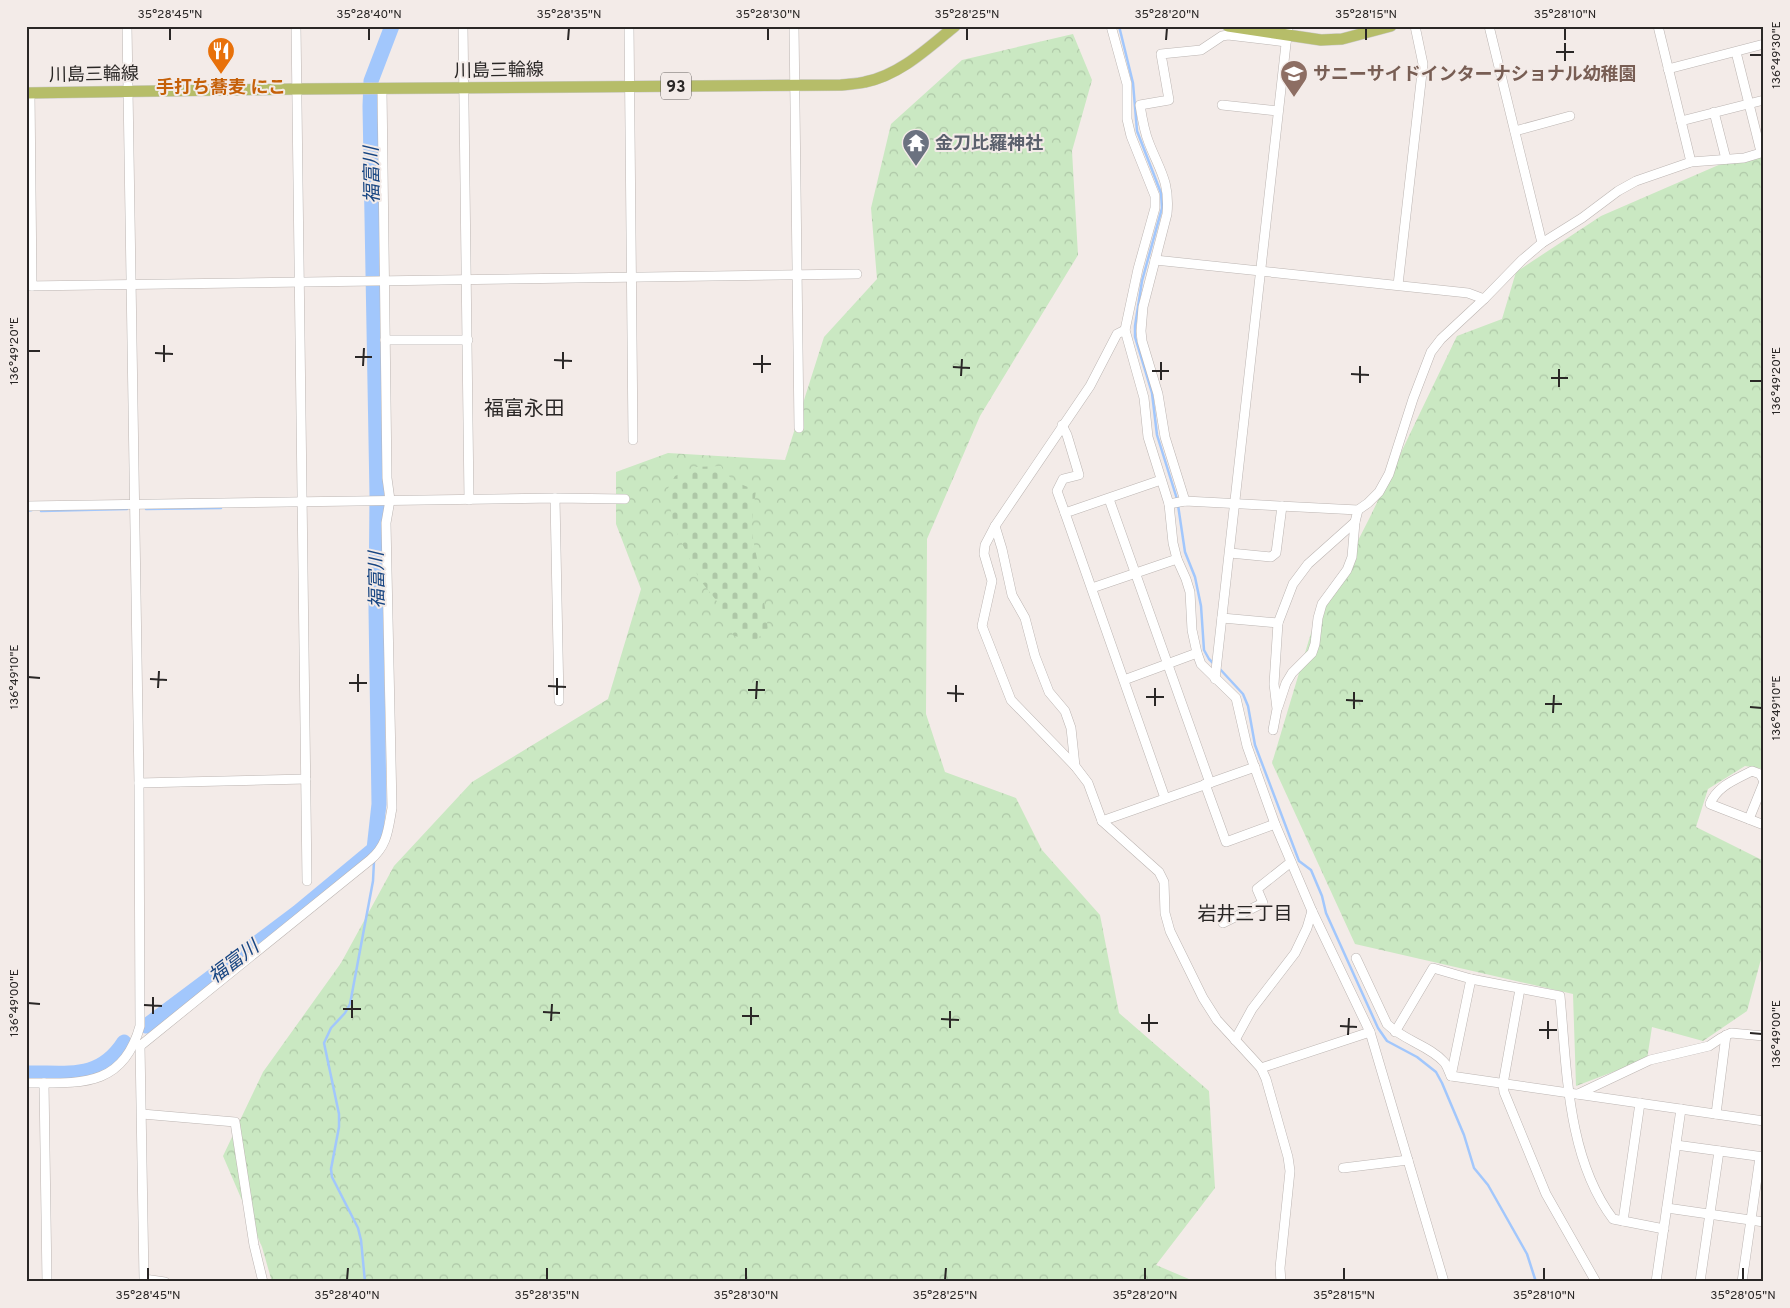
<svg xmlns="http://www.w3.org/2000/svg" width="1790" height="1308" font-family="Overpass,'Noto Sans JP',sans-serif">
<defs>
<pattern id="forest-crowns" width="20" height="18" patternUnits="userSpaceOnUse" patternTransform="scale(1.25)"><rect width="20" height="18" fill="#cae8c2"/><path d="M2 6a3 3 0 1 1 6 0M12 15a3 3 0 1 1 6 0" fill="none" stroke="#aec7a7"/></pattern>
<pattern id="cemetery-stones" width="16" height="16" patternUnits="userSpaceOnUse" patternTransform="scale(1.25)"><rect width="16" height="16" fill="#cae8c2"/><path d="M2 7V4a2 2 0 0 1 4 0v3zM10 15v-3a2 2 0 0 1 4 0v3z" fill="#aec7a7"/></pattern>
</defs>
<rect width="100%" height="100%" fill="#f3ebe8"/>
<g fill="url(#forest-crowns)">
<path d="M1073,34l19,46 -20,71 6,104 -98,161 -53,123 -1,175 19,58 71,26 26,52 58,65 19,98 90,78 6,97 -59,77 40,17h-924l-10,-35 -39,-91 40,-84 78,-109 53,-97 78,-84 136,-83 33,-110 -25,-65v-52l52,-19 117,7 39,-123 53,-58 -6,-71 20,-84 71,-64z"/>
<path d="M1764,154v615l-19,-3 -37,23 -12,38 68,34v87l-17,63 -44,30 -51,-14 -5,32 -71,27 -3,-92 -218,-50 -83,-181 39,-130 59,-116 87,-181 45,-17 14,-47 85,-56 136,-59z"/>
</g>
<path fill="url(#cemetery-stones)" d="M721,466c8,14 20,19 35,24l-5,38 8,41 9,59 -15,15 -20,-8 -13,-30 -20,-25 -26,-53 -7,-37 8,-14 20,-9z"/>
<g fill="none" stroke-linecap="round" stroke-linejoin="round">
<g stroke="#a2c7fc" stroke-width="2.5">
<path d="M1119,26l14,57 4,48 24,62 1,15 -20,73 -7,45v11l17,56 5,42 20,64"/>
<path d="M1178,505l7,47 10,25 6,29 3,44 5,9 6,6"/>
<path d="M146,509l75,-1"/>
<path d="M26,511l6,-1"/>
<path d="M41,511l86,-2"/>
<path d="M1219,668l24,26 5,12 7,39 44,116 12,9 11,26 4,17 52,115 9,13 30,16 19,15 6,11 22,52 10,33 14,17 39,69 9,28"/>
<path d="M365,1282l-4,-42 -3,-12 -26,-51 -1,-8 8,-42v-13l-15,-71 7,-15 14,-15 5,-9 23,-123 1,-20"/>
</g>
<g stroke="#a2c7fc" stroke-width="15">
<path d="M146,1026l152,-114 76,-63 5,-45 -3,-194 1,-115 -7,-389 1,-25 21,-55"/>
<path d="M26,1073c41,-1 73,8 98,-31"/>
</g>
<defs>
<g id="minor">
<path d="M296,26l11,855"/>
<path d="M463,26l6,474"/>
<path d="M629,26l4,414"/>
<path d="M794,26l5,402"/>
<path d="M1111,26l16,58v35l4,17 24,60v12l-17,61 -13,61 19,68 4,39 21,67 4,39 4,16 9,20 4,13 2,38 5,23 4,11 35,34 11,48 28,78 37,87 58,121 74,250"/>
<path d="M1489,26l53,217"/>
<path d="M1658,26l33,136"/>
<path d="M1736,52l25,100"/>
<path d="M1668,69l96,-25"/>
<path d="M30,93l2,193"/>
<path d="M1222,105l56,6"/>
<path d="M1714,112l12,47"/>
<path d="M1681,121l83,-21"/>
<path d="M1515,131l55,-15"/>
<path d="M1155,260l313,33 16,6"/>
<path d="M1398,285l25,-221 -8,-38"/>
<path d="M26,286l831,-12"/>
<path d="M1125,330l-8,4 -27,52 -95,140 7,23 10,46 13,23 10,38 14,36 16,19 6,17 4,38 13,17 14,38 57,51 5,10 1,31 5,18 33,67 14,22 44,48 5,11 22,78 2,14 -10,97 1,14"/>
<path d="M385,340h83"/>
<path d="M1062,425l5,10 12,40 -16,4 -6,12 8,22"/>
<path d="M1161,480l-96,33 100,285"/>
<path d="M555,498l4,203"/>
<path d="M1109,499l101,284"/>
<path d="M1185,501l-20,-64 -7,-43 -16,-53 -1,-10 2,-24 24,-93c3,-32 -7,-43 -18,-71 -5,-12 -7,-25 -9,-38l29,-5 -8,-46 40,-4 21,-14 6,-1 58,7"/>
<path d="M1169,504l16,-3 173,9 10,-7 11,-11 10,-18 24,-75 18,-47 10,-13 43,-40 38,-39 20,-17 40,-25 36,-27 18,-10 55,-19 53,-4 20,-6"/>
<path d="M26,506l529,-8 70,1"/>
<path d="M995,526l-10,19 -1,9 8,27 -10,45 29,74 64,66"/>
<path d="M1230,553l41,4 5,-4 6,-47"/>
<path d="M1092,588l85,-29"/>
<path d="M1222,618l56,5"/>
<path d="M1215,679l73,-653"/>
<path d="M1124,680l73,-27"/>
<path d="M1278,707l8,-24 6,-10 20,-20 3,-9 3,-26 4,-14 25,-34 5,-13 3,-35"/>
<path d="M1273,730l4,-21 -3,-25 4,-61 15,-39 15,-20 47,-42 3,-12"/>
<path d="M1764,781l-4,-7 -8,-3c-17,9 -35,15 -42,33l54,21"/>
<path d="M139,783l167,-4"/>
<path d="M1205,784l21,58 49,-18"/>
<path d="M1749,819l15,-37"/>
<path d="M1102,821l153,-54"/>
<path d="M1223,923l40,-20 -6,-14 34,-27"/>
<path d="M1356,958l31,66c16,16 43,22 57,38 3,3 5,10 7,14l313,45"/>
<path d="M1520,989l-17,95 1,8 42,102 50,88"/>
<path d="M1395,1032l38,-64 38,11 89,17c7,74 7,162 53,223l51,10"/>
<path d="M1235,1040l17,-31 43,-56 12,-25 5,-17"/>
<path d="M135,1042l5,4 230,-186c18,-15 18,-31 22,-52l-6,-285 4,-23 -3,-22 -5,-389"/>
<path d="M140,1046l4,233 21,3"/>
<path d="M1261,1068l109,-36"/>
<path d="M1451,1076l20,-97"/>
<path d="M26,1083c54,0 97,5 114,-57l-1,-243 -12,-757"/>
<path d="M44,1083l3,199"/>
<path d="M1578,1094l72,-34 59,-14 12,-8 10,-5 33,3"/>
<path d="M142,1114l93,8 19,123 9,37"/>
<path d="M1716,1114l10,-79"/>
<path d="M1676,1145l88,12"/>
<path d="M1343,1168l65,-8"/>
<path d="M1667,1208l97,14"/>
<path d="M1623,1221l17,-118"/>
<path d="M1656,1282l25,-173"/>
<path d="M1700,1282l19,-131"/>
<path d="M1742,1282l18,-125"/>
</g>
<g id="major">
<path d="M1228,26l93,14 21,-1 49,-13"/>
<path d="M26,93l271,-4 544,-4c8,-1 16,-1 24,-3 35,-7 63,-34 90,-56"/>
</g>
</defs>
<use href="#minor" stroke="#bcb5b2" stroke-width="10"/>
<use href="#major" stroke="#cccbcb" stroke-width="12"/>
<use href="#minor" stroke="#fff" stroke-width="9"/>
<use href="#major" stroke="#b6bd69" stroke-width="11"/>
</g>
<path fill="none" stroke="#2a2726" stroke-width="2" d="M170,40v-12M369,40v-12M568,40l1,-12M768,40v-12M967,40v-12M1166,40l1,-12M1366,40v-12M1565,40v-12M1556,52h18M1750,55h12M1565,61v-18M28,351h12M155,353l18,1M355,357h17M554,360l18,1M164,362v-17M753,364h18M363,366l1,-18M953,367l17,1M563,369v-17M1152,371h17M762,373v-18M1351,374l18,1M961,376l1,-17M1551,378h17M1161,380v-18M1750,381h12M1360,383v-17M1559,387v-18M28,677l12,1M150,679l17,1M349,683h18M548,686l18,1M158,688l1,-17M748,690h17M358,692v-18M947,693l17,1M557,695v-17M1146,697h18M756,699l1,-18M1346,700l17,1M956,702v-17M1545,704h17M1155,706v-18M1750,707l12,1M1354,709v-17M1553,713l1,-18M28,1003l12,1M144,1005l18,1M343,1009h18M543,1012l17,1M153,1014v-17M742,1016h17M352,1018v-18M941,1019l18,1M551,1021l1,-17M1141,1023h17M751,1025v-18M1340,1026l17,1M950,1028v-17M1539,1030h18M1149,1032v-18M1750,1033l12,1M1348,1035l1,-17M1548,1039v-18M148,1280v-12M347,1280l1,-12M547,1280v-12M746,1280v-12M945,1280l1,-12M1145,1280v-12M1344,1280v-12M1544,1280v-12M1743,1280v-12"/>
<defs>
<symbol id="restaurant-pin" viewBox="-11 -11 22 30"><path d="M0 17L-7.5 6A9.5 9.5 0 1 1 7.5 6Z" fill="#e8710a" stroke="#f3ebe8"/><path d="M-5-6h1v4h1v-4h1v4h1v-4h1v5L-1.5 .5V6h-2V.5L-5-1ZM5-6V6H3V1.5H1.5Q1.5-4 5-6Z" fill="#fff"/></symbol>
<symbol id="school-pin" viewBox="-11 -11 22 30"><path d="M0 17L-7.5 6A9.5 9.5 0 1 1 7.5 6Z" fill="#8d6e63" stroke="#f3ebe8"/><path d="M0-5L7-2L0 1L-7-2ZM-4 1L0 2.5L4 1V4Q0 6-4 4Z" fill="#fff"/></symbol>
<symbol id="temple-pin" viewBox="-11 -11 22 30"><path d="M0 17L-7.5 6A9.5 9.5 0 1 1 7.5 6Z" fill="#6b7280" stroke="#f3ebe8"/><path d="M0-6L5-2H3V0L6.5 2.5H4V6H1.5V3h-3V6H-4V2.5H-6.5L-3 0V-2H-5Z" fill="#fff"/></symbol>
</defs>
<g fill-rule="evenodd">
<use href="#restaurant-pin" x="205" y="35" width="32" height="43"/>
<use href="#school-pin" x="1278" y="58" width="32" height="43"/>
<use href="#temple-pin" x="900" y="127" width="32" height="43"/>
</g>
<g text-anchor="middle" stroke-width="4" stroke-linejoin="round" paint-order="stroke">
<rect fill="#f3ebe8" stroke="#666260" stroke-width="1" x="661" y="72.5" width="30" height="27" rx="4"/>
<g font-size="16" font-weight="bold" fill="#2a2726">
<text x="676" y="92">93</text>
</g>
<g font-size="18" fill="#2a2726" stroke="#f3ebe8">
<text transform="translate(499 70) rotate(-1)" y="6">川島三輪線</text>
<text transform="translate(94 74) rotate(-1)" y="6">川島三輪線</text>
</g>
<g font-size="18" font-weight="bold" fill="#785e54" stroke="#f3ebe8" text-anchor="start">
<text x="1313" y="80">サニーサイドインターナショナル幼稚園</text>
</g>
<g font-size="18" font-weight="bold" fill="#c56008" stroke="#f3ebe8">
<text x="221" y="93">手打ち蕎麦 にこ</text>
</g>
<g font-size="18" font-weight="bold" fill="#5b616d" stroke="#f3ebe8" text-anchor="start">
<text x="935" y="149">金刀比羅神社</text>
</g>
<g font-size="19" font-style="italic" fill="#174582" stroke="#f3ebe8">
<text transform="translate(371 175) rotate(-91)" y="7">福富川</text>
<text transform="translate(376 580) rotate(-91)" y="7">福富川</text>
<text transform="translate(233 961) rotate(-37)" y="7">福富川</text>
</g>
<g font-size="19" fill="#2a2726" stroke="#f3ebe8">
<text x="1245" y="920">岩井三丁目</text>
</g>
<g font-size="20" fill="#2a2726" stroke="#f3ebe8">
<text x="524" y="415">福富永田</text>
</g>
</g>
<rect width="1790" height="1308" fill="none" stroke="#f3ebe8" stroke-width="55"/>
<rect x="28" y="28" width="1734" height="1252" fill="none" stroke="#2a2726" stroke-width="2"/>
<g font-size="12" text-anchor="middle" fill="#2a2726">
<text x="170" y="18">35°28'45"N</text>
<text x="369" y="18">35°28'40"N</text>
<text x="569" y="18">35°28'35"N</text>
<text x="768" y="18">35°28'30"N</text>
<text x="967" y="18">35°28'25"N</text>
<text x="1167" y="18">35°28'20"N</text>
<text x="1366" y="18">35°28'15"N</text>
<text x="1565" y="18">35°28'10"N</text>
<text transform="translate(1776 55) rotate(-90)" y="4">136°49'30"E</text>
<text transform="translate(14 351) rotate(-90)" y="4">136°49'20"E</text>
<text transform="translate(1776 381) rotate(-90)" y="4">136°49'20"E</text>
<text transform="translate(14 677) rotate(-90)" y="4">136°49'10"E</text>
<text transform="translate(1776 708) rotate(-90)" y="4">136°49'10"E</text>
<text transform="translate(14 1003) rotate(-90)" y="4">136°49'00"E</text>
<text transform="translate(1776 1034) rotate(-90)" y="4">136°49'00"E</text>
<text x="148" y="1299">35°28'45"N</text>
<text x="347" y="1299">35°28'40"N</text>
<text x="547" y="1299">35°28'35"N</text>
<text x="746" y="1299">35°28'30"N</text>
<text x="945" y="1299">35°28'25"N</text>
<text x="1145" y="1299">35°28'20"N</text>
<text x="1344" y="1299">35°28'15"N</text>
<text x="1544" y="1299">35°28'10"N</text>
<text x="1743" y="1299">35°28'05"N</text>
</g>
</svg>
